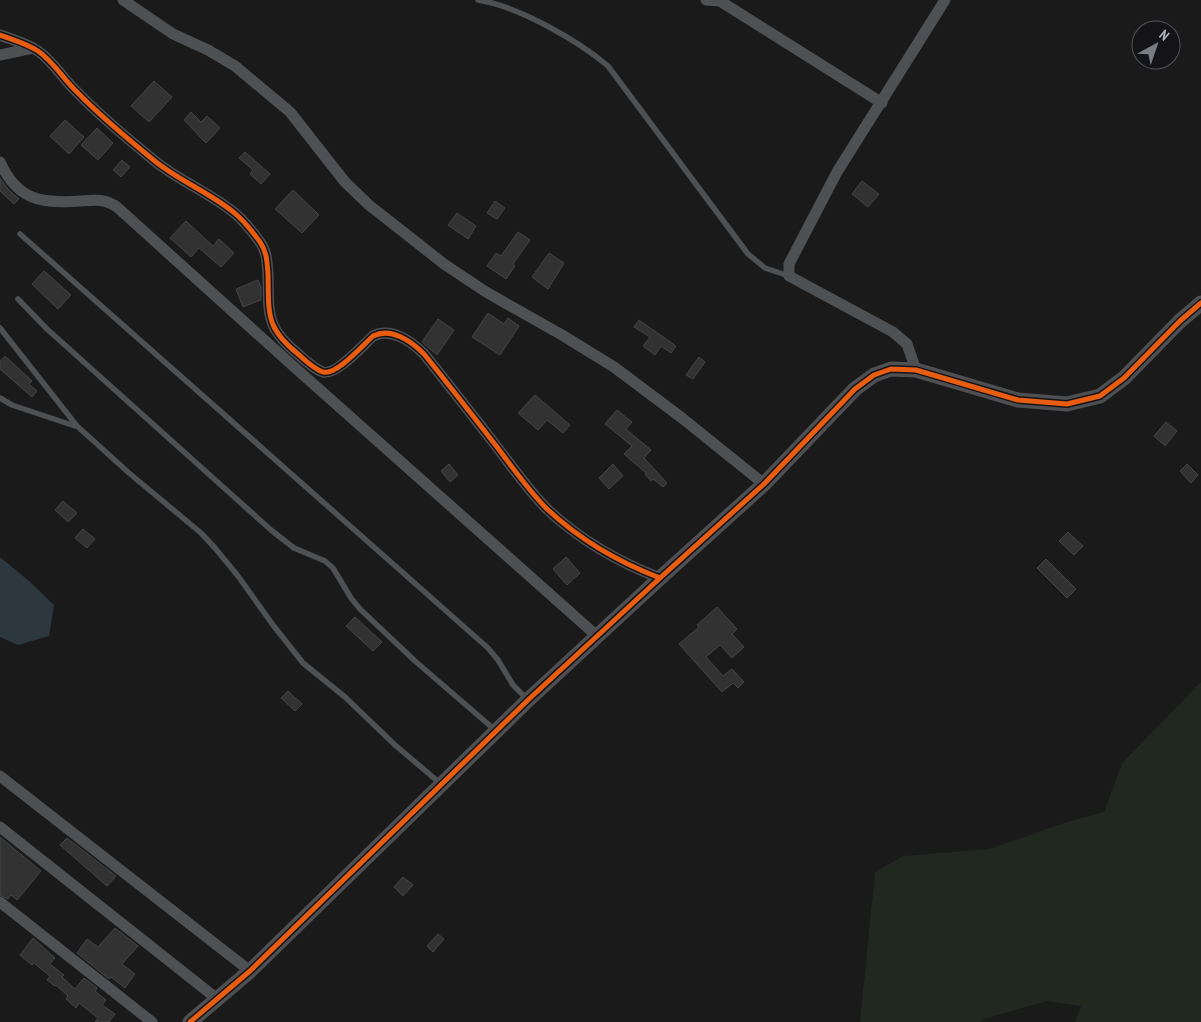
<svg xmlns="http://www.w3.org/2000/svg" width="1201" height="1022" font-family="'PT Sans Narrow',sans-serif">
<rect width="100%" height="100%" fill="#1a1a1b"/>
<path fill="#202820" d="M1201,682v340h-126l6,-16 -34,-5 -63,18 -3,3h-121l15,-150 28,-16 86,-7 78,-27 37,-10 18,-49z"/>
<path fill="#2c383e" d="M0,557l29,24 25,24 -5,31 -31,9 -18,-8z"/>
<g fill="#323233" stroke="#434547">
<path d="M154,81l18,16 -23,25 -18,-16z"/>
<path d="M191,112l10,10 6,-6 13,12 -14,15 -22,-23z"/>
<path d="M65,120l19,17 -15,17 -19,-18z"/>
<path d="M97,128l16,15 -15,17 -17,-15z"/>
<path d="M245,152l25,22 -9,10 -11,-10 3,-4 -14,-12z"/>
<path d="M122,160l8,7 -9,10 -8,-7z"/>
<path d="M0,178l8,11 11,10 -5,5 -14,-13z"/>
<path d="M862,181l17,13 -11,13 -16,-13z"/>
<path d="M293,190l26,25 -17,18 -27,-24z"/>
<path d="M495,201l10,7 -8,11 -10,-6z"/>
<path d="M457,213l19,13 -8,13 -20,-14z"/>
<path d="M186,221l27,25 6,-7 15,14 -13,14 -22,-19 -8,9 -21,-19z"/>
<path d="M518,232l12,8 -17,24 2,2 -9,13 -19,-13 9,-13 5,3z"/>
<path d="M549,253l15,10 -16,26 -16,-12z"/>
<path d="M44,271l27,24 -13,14 -26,-25z"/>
<path d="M258,280l3,7v13l-18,7 -7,-18z"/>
<path d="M488,313l16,11 4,-6 11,8 -19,29 -28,-18z"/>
<path d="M438,319l16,11 -17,25 -15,-13z"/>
<path d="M639,320l37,26 -5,7 -10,-7 -6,9 -12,-9 7,-9 -16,-10z"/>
<path d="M5,356l27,25 -3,3 8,7 -5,6 -32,-28v-7z"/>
<path d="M699,357l6,5 -12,17 -7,-4z"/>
<path d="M535,395l35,30 -7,8 -16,-13 -9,10 -20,-17z"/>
<path d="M617,410l15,12 -6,7 25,21 -7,8 23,25 -4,4 -10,-8 -2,2 -6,-7 1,-1 -22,-19 8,-8 -27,-22z"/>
<path d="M1166,422l11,9 -12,15 -11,-10z"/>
<path d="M449,464l9,11 -8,7 -9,-11z"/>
<path d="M613,464l10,12 -14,13 -10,-11z"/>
<path d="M1187,464l11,11 -7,8 -11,-12z"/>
<path d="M63,501l14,12 -9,9 -13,-12z"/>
<path d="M83,529l12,10 -8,9 -12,-10z"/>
<path d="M1068,532l15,14 -9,9 -15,-14z"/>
<path d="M566,557l14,16 -13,12 -14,-16z"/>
<path d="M1046,559l30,30 -9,9 -30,-30z"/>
<path d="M717,607l20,22 -5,5 12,13 -12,11 -12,-13 -14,12 17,19 9,-7 12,13 -6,6 -5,-5 -11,9 -43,-48 20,-17 -2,-2z"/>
<path d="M355,617l27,25 -9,9 -27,-25z"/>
<path d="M288,691l14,13 -7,7 -14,-13z"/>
<path d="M0,837l41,34 -24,29 -6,-5 -3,4 -8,-4z"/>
<path d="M67,838l49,38 -9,10 -47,-41z"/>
<path d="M403,877l10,8 -10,11 -9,-9z"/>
<path d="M115,928l23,18 -16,18 13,10 -10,14 -14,-11 -2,2 -32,-26 10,-14 11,8z"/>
<path d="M438,934l6,5 -11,13 -6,-6z"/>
<path d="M33,938l22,20 -5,6 14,11 -2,2 13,12 9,-11 13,10 -2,3 11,9 -4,5 13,9 -6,8h-14l3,-4 -19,-15 -3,5 -10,-9 2,-3 -12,-11 -1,1 -8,-6 3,-4 -16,-13 -2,2 -12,-10z"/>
</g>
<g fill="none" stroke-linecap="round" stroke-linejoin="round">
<g stroke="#4e5154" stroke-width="5.5">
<path d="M478,0c40,6 99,40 130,66l140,188 17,14 24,8"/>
<path d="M20,234l468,414 10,12 15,25 15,15"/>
<path d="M18,299l29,30 224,201 23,18 31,13 8,7 18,30 9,11 55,52 80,69"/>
<path d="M0,328l77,98 52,47 72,60 14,15 23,28 35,49 30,38 42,34 50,48 46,39"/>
<path d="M0,398l12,7 63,21"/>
</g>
<g stroke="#4e5154" stroke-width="11">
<path d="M123,0l50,34 35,16 27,16 55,46 55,70 24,23 75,59 42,28 76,43 52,32 68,51 82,66"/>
<path d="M706,0l14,1 162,102"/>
<path d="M0,35c13,5 26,8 38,16 16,11 25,28 39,41 24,25 52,48 79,70 24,19 52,30 76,49 11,8 20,20 28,31 7,10 7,20 8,32 1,40 -3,53 30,80 7,6 16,15 25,18 13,4 40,-27 50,-36 18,-9 38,5 51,18 25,31 49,62 73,93 16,21 31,43 50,62 33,31 71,53 113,69"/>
<path d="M0,55l33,-7"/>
<path d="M0,162c17,38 41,42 80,39 14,-1 24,-3 37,6l175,158 305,271"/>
<path d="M916,370l-9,-26 -14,-12 -104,-56v-12l48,-92 108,-172"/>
<path d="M0,776l250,195"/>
<path d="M0,827l216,171"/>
<path d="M0,902l152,120"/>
</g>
<path stroke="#4d4f52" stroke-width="15" d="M190,1022l60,-51 278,-271 132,-122 104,-94 91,-95 19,-14 17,-6 25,1 102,30 49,4 33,-8 24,-18 56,-57 21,-18"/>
<defs>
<g id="cycleway">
<path d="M0,35c13,5 26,8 38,16 16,11 25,28 39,41 24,25 52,48 79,70 24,19 52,30 76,49 11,8 20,20 28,31 7,10 7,20 8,32 1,40 -3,53 30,80 7,6 16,15 25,18 13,4 40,-27 50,-36 18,-9 38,5 51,18 25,31 49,62 73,93 16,21 31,43 50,62 33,31 71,53 113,69"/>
<path d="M190,1022l60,-51 278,-271 132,-122 104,-94 91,-95 19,-14 17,-6 25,1 102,30 49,4 33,-8 24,-18 56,-57 21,-18"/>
</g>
</defs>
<use href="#cycleway" stroke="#141417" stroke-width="8"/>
<use href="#cycleway" stroke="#e95d12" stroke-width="5"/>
</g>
<g transform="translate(1156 45) rotate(40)"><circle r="24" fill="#141417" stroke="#505459"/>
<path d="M0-4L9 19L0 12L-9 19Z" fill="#787d84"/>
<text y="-8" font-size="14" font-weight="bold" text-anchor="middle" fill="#abb3bc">N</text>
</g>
</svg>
